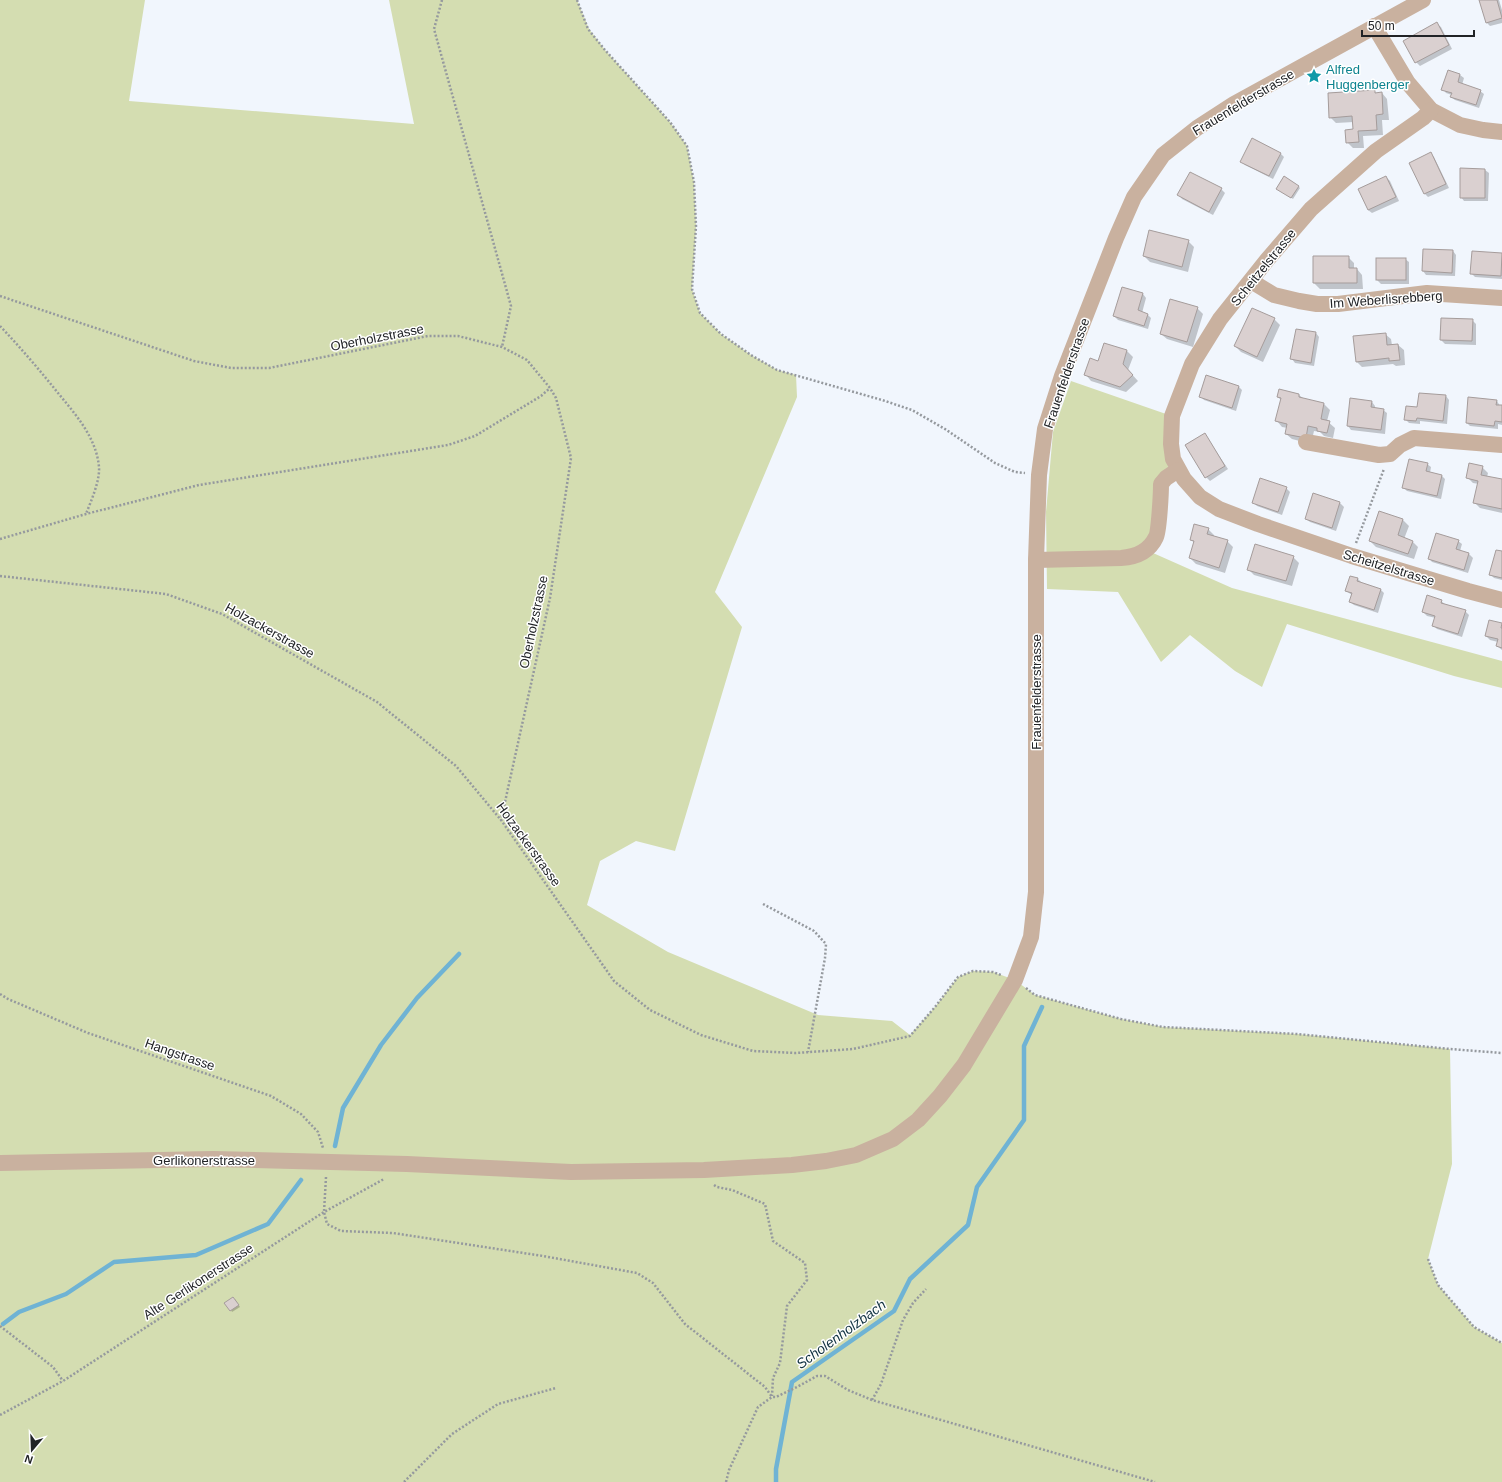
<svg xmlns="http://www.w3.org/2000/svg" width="1502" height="1482" font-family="Helvetica,sans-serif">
<rect width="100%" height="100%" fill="#f1f6fd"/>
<g fill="#d4ddb1">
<path d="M0,0h145l-16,101 285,23 -25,-124h188l12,29 16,21 65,72 17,24 7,36 2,44 -4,63 8,24 21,21 30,21 26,15 19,5 1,22 -82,195 27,35 -67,224 -39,-10 -36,20 -13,44 81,47 150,63 74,6 18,14 25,-28 23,-30 15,-6 20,1 22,8 20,15 86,24 42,8 134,7 153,15 2,115 -24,95 10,26 36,42 28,16v139h-1502z"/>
<path d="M1071,381l95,33 2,54 -14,65 -10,16 88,39 270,73v27l-48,-12 -167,-52 -25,63 -27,-16 -45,-36 -29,27 -43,-70 -71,-3 -1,-77 7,-80z"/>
</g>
<g fill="#0003">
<path d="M1481,0h18l3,10v13l-12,3 -4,-4z"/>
<path d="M1437,24l4,3 11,22 -32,17 -4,-4 -11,-21z"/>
<path d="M1448,71l12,4 4,3 -2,7 18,6 4,3 -5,14 -24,-8 -4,-3 1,-2 -6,-2 -3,-4z"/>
<path d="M1374,91l3,3 5,-1 5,6 2,21h-7l1,15 -20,1 1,12h-11l-6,-6 7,-12v-8l-18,1 -6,-6z"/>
<path d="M1281,154l3,3 -11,22 -28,-14 -4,-4z"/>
<path d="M1431,154l3,3 15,31 -21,9 -3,-3 -15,-31z"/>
<path d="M1485,170l4,3 -1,28h-24l-3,-4z"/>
<path d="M1386,177l4,4 9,20 -27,12 -4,-3z"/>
<path d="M1298,186l2,2 -7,11 -14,-9z"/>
<path d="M1221,189l4,4 -12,22 -31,-16 -3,-4z"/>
<path d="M1188,241l6,6 -6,25 -38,-10 -6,-6z"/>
<path d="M1424,250l29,1 3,4 -1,21 -29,-1 -3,-4z"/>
<path d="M1473,252l29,2v25l-27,-2 -4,-4z"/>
<path d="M1348,257l6,6v6h3l5,6 1,14h-43l-6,-6z"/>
<path d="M1405,259l4,3v22h-28l-4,-4z"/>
<path d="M1143,294l3,4 -4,15 6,2 3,3 -3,11 -30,-9 -4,-4z"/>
<path d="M1197,308l6,6 -10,33 -26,-8 -6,-5z"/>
<path d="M1274,319l6,6 -17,37 -22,-10 -6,-6z"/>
<path d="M1472,320l4,4v21l-31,-1 -4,-4z"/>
<path d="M1316,333l3,4 -5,29 -19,-3 -3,-4z"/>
<path d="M1385,334l6,5 1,6h6l6,5 1,15 -9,1 -3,-2 -31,3 -6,-6z"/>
<path d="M1104,344l23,7 6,6 -5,13 10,11 -12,11 -35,-11 -5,-6 13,-13z"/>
<path d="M1239,387l3,3 -6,21 -32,-11 -4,-4z"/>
<path d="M1299,395l5,4 20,5 6,6 -3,11 8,7 -2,10 -9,-2 -4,-4 -6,-1 -3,13 -19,-5 -6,-5 2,-6 -6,-1 -5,-6 4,-21 -3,-3z"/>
<path d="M1446,396l3,4 -2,24 -27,-3v3l-11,-1 -4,-4z"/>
<path d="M1497,401l3,5h2v19l-4,-1v5l-28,-3 -3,-3z"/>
<path d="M1372,402l3,4v3l8,1 4,3 -2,21 -34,-4 -3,-4z"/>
<path d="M1205,435l23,34 -18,12 -4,-4z"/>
<path d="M1427,464l4,3 -1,6 12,3 3,3 -4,20 -34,-8 -3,-3z"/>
<path d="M1482,467l6,6 -1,4 15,3v33l-22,-5 -5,-5 4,-19 -6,-1 -6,-6z"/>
<path d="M1286,488l4,4 -8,23 -25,-9 -4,-4z"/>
<path d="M1313,495l27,8 4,4 -8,24 -26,-9 -4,-3z"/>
<path d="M1379,512l24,8 6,6 -5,13 8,2 6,6 -4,12 -38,-12 -6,-6z"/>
<path d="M1208,529l6,6v2l13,4 6,6 -8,26 -29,-9 -6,-6 5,-15 -4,-3z"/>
<path d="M1458,541l4,3 -2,7 9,3 4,4 -5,15 -36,-11 -3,-4z"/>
<path d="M1502,552v28l-8,-2 -4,-4z"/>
<path d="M1293,557l6,6 -7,23 -38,-11 -6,-6z"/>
<path d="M1351,577l7,2 4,4 19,7 3,3 -6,20 -24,-8 -4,-3 2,-7 -6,-4z"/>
<path d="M1441,601l5,4 19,6 4,4 -7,22 -25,-8 -3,-3 2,-8 -9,-2 -4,-4z"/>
<path d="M1501,624l1,1v25l-5,-4 1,-4 -8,-2 -4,-4z"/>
<path d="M235,1299l5,8 -8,5 -1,-2z"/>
</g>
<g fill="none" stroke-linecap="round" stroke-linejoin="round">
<g stroke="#6fb3d4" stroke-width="4.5">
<path d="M335,1146l8,-38 38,-63 36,-47 42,-44"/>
<path d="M3,1324l16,-12 47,-18 48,-32 82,-7 72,-31 33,-44"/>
<path d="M776,1482v-13l16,-87 102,-71 16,-32 58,-54 9,-38 47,-67v-74l18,-39"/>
</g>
</g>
<g fill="#dad0d0" stroke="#a59c9b">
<path d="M1479,0h18l5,18 -16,5z"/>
<path d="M1437,22l12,23 -34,18 -12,-22z"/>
<path d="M1448,70l12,4 -2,8 23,8 -5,15 -26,-8 2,-4 -11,-3z"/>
<path d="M1375,90v3l7,-1 1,22 -7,1 1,15 -19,1 1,11 -13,1 -1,-13 8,-1 -1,-13 -23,2 -1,-25z"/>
<path d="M1252,138l29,15 -12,23 -29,-14z"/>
<path d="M1431,152l15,32 -22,10 -15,-31z"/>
<path d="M1460,168l25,1v29h-25z"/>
<path d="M1190,172l32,16 -13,24 -32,-17z"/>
<path d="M1284,176l15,10 -8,12 -15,-9z"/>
<path d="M1386,176l10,21 -28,13 -10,-21z"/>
<path d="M1149,230l40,10 -7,27 -39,-11z"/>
<path d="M1423,249l30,1 -1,23 -30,-2z"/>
<path d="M1472,251l30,2 -1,23 -31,-2z"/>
<path d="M1313,256h36v12h8v15h-44z"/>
<rect x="1376" y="258" width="30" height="22"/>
<path d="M1122,287l21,6 -5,17 10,4 -4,12 -31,-10z"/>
<path d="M1170,299l28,8 -11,35 -27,-8z"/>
<path d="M1252,308l23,10 -18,39 -23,-11z"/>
<path d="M1441,318l32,1 -1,22 -32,-1z"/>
<path d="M1296,329l20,3 -5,31 -21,-4z"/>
<path d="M1386,333l1,12 11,-1 2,16 -11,1v-3l-33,4 -3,-26z"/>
<path d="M1104,343l23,7 -4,14 10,11 -13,12 -36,-12 6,-17 8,3z"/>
<path d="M1206,375l33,11 -7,22 -33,-11z"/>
<path d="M1279,389l20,5v3l25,6 -3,16 9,2 -3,12 -10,-2v-3l-9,-2 -2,12 -21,-4 2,-10 -12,-3 6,-23 -4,-1z"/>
<path d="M1419,393l27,2 -3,26 -26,-3 -1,3 -12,-1 2,-14 11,1z"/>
<path d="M1468,397l29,3 -1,5h6v17l-7,-1 -1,5 -28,-3z"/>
<path d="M1350,398l22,3 -1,6 13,2 -3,21 -34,-4z"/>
<path d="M1205,433l20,33 -20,12 -20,-33z"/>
<path d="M1409,459l19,4 -2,8 16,4 -5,21 -35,-8z"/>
<path d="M1469,463l14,3 -2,9 21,4v30l-29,-6 5,-22 -12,-3z"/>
<path d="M1260,478l27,9 -9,25 -26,-9z"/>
<path d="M1313,493l27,9 -8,26 -27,-9z"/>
<path d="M1379,511l24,8 -5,16 15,6 -5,13 -39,-13z"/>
<path d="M1194,524l15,4 -2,6 21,6 -9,28 -30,-10 5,-17 -4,-1z"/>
<path d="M1436,533l23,7 -3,9 13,4 -5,17 -36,-11z"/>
<path d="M1255,544l39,12 -8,25 -39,-11z"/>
<path d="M1496,550l6,1v27l-13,-3z"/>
<path d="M1350,576l8,2 -1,3 24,8 -7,21 -25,-8 3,-9 -7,-2z"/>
<path d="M1427,595l15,5 -1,3 25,7 -8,24 -26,-8 3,-10 -13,-4z"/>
<path d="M1489,620l13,3 -1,5h1v20l-6,-2 2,-7 -13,-3z"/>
<path d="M233,1297l6,8 -9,6 -6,-8z"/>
</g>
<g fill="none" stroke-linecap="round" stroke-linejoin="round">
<g stroke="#95999e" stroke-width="2.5" stroke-dasharray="2 2" stroke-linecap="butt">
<path d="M442,0l-8,29 77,277 -9,41"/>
<path d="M577,0l11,29 17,21 65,72 17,24 7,36 2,44 -4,63 8,24 21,21 30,21 26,15 105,30 30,10 33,19 50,34 20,9 10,1"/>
<path d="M0,296l194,65 37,7h38l159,-32h30l44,11 25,13 23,28 6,10 15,60 -21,140 -49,222"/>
<path d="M0,326c19,20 37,41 54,62 19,24 42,47 45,79 1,14 -8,34 -13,47"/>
<path d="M0,539l86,-25 113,-29 249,-40 27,-9 66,-40 9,-8"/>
<path d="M1356,543l28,-74"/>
<path d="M0,576l166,18 56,20 155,88 79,64 45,54 113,161 36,29 51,25 52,16 43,2 57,-4 57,-13 25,-29 23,-30 15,-6 20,1 8,3"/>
<path d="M763,904l51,27 12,13 -1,14 -17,94"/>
<path d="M1026,988l9,7 86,24 42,8 134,7 153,15 52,4"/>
<path d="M0,994l8,5 80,34 183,63 30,18 17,18 5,16"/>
<path d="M326,1177l-2,35 3,12 14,7 52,2 150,23 94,17 16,10 32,41 80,63 7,10"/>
<path d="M714,1185l3,2 15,3 33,14 8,37 32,22 2,17 -20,26 -7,57 -7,15 -1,18"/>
<path d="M1428,1259l10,26 36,42 28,16"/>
<path d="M0,1326l53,41 10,14"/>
<path d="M872,1400l9,-16 22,-64 10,-17 13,-14"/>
<path d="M0,1415l63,-34 261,-169 60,-33"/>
<path d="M404,1482l48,-48 46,-30 58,-16"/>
<path d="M726,1482l3,-12 29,-63 14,-10h4l21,-10 20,-11h8l23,14 24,10 283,82"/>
</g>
<g stroke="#c9b19f" stroke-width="16">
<path d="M1374,26l34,57 23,27 29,15 23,5 19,2"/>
<path d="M1431,110l-8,8 -47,33 -65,58 -44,51 -47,59 -28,45 -20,52 -1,28 2,15 11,20 16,18 19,12 39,15 94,32 116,35 34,9"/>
<path d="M1251,281l23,14 25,6 18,3h21l89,-11 75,5"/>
<path d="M1306,442l73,13 11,-1 10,-9 14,-7 88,7"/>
<path d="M1036,560l85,-2c15,-1 28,-6 35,-21 3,-6 5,-43 5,-53l5,-6 12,-8"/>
<path d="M0,1163l213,-4 194,5 164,8 133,-2 88,-5 34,-4 30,-6 37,-16 25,-19 22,-24 24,-31 51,-85 16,-43 5,-45v-332l3,-85 6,-46 17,-53 54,-138 18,-41 29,-42 34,-27 37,-24 189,-104"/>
</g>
</g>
<defs>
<symbol id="sight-bare" viewBox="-9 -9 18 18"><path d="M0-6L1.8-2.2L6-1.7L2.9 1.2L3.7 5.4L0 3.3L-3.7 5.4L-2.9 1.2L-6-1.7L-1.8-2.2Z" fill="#0f9aa8" stroke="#fff" stroke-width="2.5" paint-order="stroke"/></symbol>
</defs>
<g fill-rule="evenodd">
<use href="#sight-bare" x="1303" y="65" width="22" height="22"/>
</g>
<g text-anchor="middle" stroke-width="3" stroke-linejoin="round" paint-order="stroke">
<g font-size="13" fill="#0d838f" stroke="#fff" text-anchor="start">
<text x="1326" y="74">Alfred<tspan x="1326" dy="15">Huggenberger</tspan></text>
</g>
<g font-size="13" fill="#212326" stroke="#fff">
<text transform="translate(1243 102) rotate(-31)" y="5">Frauenfelderstrasse</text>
<text transform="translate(1263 267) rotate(-51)" y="5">Scheitzelstrasse</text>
<text transform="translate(1386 299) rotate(-4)" y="5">Im Weberlisrebberg</text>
<text transform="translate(377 337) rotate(-11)" y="5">Oberholzstrasse</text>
<text transform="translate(1066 373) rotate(-71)" y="5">Frauenfelderstrasse</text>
<text transform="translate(1389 567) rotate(17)" y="5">Scheitzelstrasse</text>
<text transform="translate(533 622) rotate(-78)" y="5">Oberholzstrasse</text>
<text transform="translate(270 630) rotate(29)" y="5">Holzackerstrasse</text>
<text transform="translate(1036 692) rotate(-90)" y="5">Frauenfelderstrasse</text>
<text transform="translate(529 844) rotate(54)" y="5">Holzackerstrasse</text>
<text transform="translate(180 1054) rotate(19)" y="5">Hangstrasse</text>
<text x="204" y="1165">Gerlikonerstrasse</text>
<text transform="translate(198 1281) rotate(-33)" y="5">Alte Gerlikonerstrasse</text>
</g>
<g font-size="14" font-style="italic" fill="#123341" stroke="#fff">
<text transform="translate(841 1334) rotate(-36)" y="5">Scholenholzbach</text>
</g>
</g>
<g transform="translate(32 1450) rotate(199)" stroke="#ffffff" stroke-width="3" paint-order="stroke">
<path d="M0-3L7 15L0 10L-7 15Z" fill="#212326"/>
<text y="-6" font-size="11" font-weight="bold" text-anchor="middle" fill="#212326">N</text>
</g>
<path d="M1362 30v6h112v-6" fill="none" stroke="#212326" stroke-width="2"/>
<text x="1368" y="30" font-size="12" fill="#212326" stroke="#ffffff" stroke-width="3" paint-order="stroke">50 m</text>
</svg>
